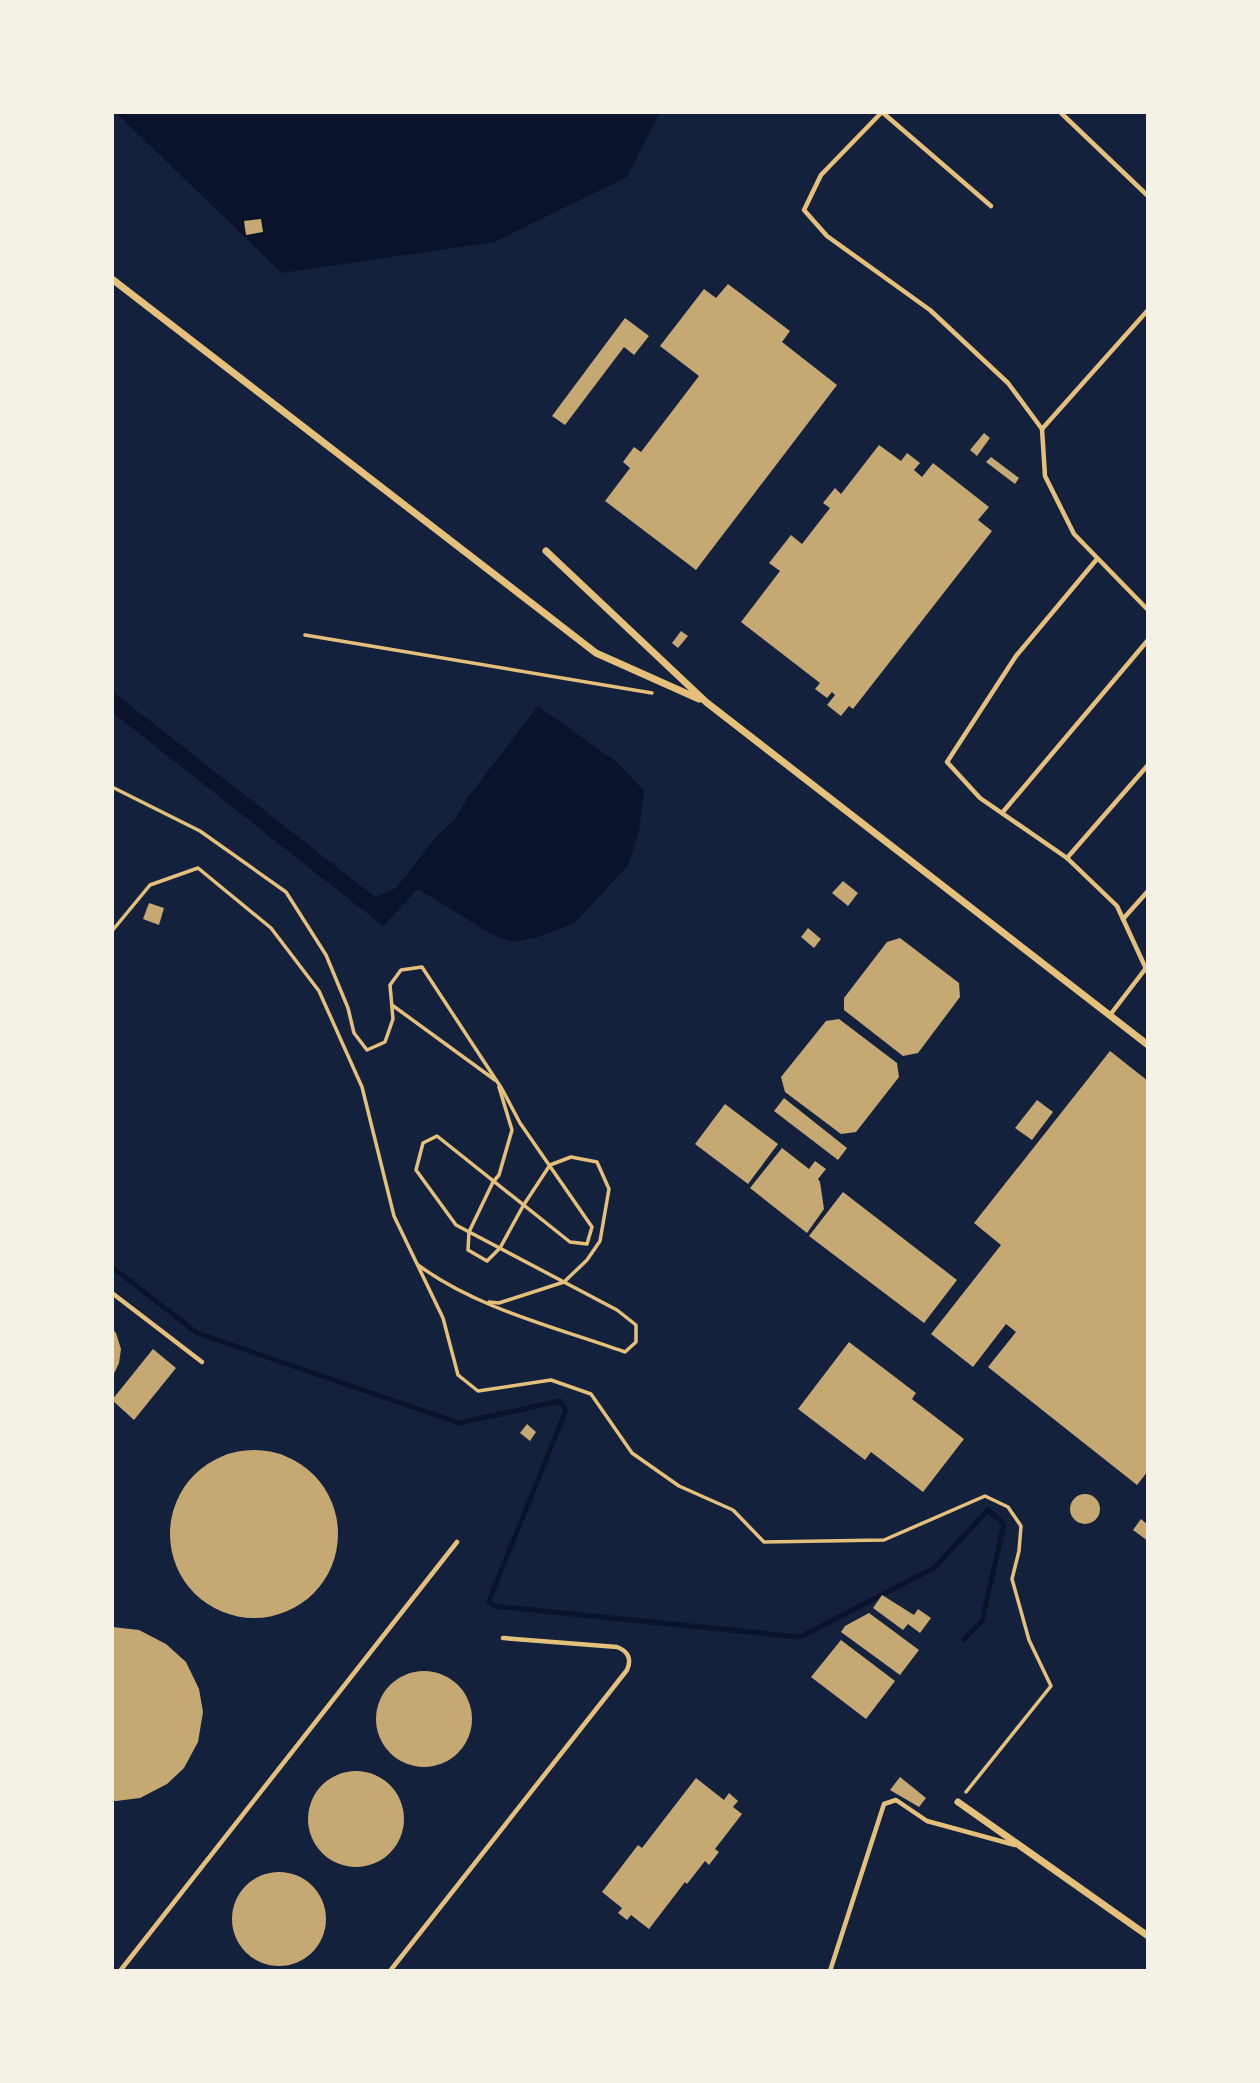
<svg xmlns="http://www.w3.org/2000/svg" width="1260" height="2083" font-family="'Sofia Sans Condensed',sans-serif">
<rect width="100%" height="100%" fill="#14213d"/>
<g fill="#0b132b">
<path d="M115,112h545l-33,65 -133,65 -212,31z"/>
<path d="M112,691l263,206 21,-9 40,-51 19,-18 13,-22 70,-91 80,57 26,28 -5,40 -10,33 -54,59 -37,14 -25,5 -20,-7 -75,-46 -35,37 -271,-214z"/>
</g>
<g fill="none" stroke-linecap="round" stroke-linejoin="round">
<path stroke="#0b132b" stroke-width="5" d="M112,1267l85,66 262,90 101,-22 6,9 -77,191 4,5 307,31 134,-69 54,-58 16,14 -22,97 -18,18"/>
</g>
<g fill="#c6a872">
<path d="M261,219l2,13 -17,3 -2,-14z"/>
<path d="M728,284l62,47 -8,11 55,43 -141,185 -91,-69 25,-33 -7,-6 11,-15 7,5 58,-76 -39,-30 44,-57 12,9z"/>
<path d="M625,318l24,18 -15,19 -10,-8 -59,78 -13,-9z"/>
<path d="M984,433l6,5 -13,18 -7,-6z"/>
<path d="M879,445l22,16 6,-8 13,10 -6,7 8,7 11,-14 56,44 -11,13 14,11 -139,178 -4,-3 -8,10 -14,-11 8,-10 -3,-3 -5,6 -12,-9 5,-6 -79,-61 39,-51 -11,-8 22,-28 11,9 28,-36 -7,-5 12,-15 6,6z"/>
<path d="M991,457l28,21 -4,6 -29,-22z"/>
<path d="M681,631l7,5 -10,12 -6,-5z"/>
<path d="M843,881l15,12 -10,13 -16,-13z"/>
<path d="M149,903l15,5 -5,17 -16,-6z"/>
<path d="M808,928l13,11 -7,9 -13,-11z"/>
<path d="M900,938l59,45 1,14 -42,56 -15,3 -59,-46v-12l43,-56z"/>
<path d="M839,1019l58,44 2,14 -43,55 -15,2 -56,-42 -4,-15 45,-56z"/>
<path d="M1110,1051l38,30v390l-11,14 -149,-118 28,-35 -10,-8 -33,43 -42,-33 70,-89 -27,-22z"/>
<path d="M784,1098l63,50 -9,12 -64,-49z"/>
<path d="M1037,1100l16,12 -21,28 -17,-12z"/>
<path d="M725,1104l53,40 -30,40 -53,-40z"/>
<path d="M782,1148l27,21 6,-8 11,8 -8,10 2,3 4,27 -17,24 -57,-45z"/>
<path d="M843,1192l114,88 -33,43 -115,-87z"/>
<path d="M112,1328l4,5 5,16 -2,14 -7,15z"/>
<path d="M849,1342l67,51 -4,6 52,40 -41,53 -52,-40 -6,8 -67,-51z"/>
<path d="M153,1349l23,19 -42,52 -22,-20z"/>
<path d="M527,1424l9,8 -6,9 -10,-8z"/>
<circle cx="254" cy="1534" r="84"/>
<circle cx="1085" cy="1509" r="15"/>
<path d="M1141,1519l7,6v16l-15,-11z"/>
<path d="M882,1595l32,20 4,-6 13,9 -11,15 -12,-9 -5,6 -30,-22z"/>
<path d="M869,1613l50,37 -19,25 -59,-43 4,-6z"/>
<path d="M112,1627l27,3 27,14 20,18 13,27 4,23 -5,30 -14,26 -17,16 -27,14 -24,3h-4z"/>
<path d="M841,1640l54,41 -29,38 -55,-42z"/>
<circle cx="424" cy="1719" r="48"/>
<circle cx="356" cy="1819" r="48"/>
<path d="M900,1777l26,21 -7,9 -29,-17z"/>
<path d="M696,1778l28,22 5,-7 9,8 -5,6 9,7 -27,35 4,3 -10,13 -4,-4 -18,23 -2,-2 -36,47 -18,-14 -4,5 -9,-7 4,-5 -20,-16 36,-47 4,3z"/>
<circle cx="279" cy="1919" r="47"/>
</g>
<g fill="none" stroke-linecap="round" stroke-linejoin="round">
<g stroke="#e5c07b" stroke-width="3.5">
<path d="M305,635l347,58"/>
<path d="M112,787l88,44 86,61 40,63 22,53 6,25 13,17 18,-8 8,-23 -3,-34 11,-15 21,-3 80,122 18,34 72,104 -5,17 -17,-2 -133,-106 -14,7 -7,27 40,55 161,85 19,15v17l-11,10c-70,-25 -147,-43 -207,-87"/>
<path d="M112,931l38,-46 48,-17 73,60 48,63 43,96 32,129 49,102 15,57 20,16 73,-11 40,14 41,59 47,33 54,24 31,32 120,-2 101,-44 23,11 13,19 -2,25 -7,28 17,61 22,46 -85,106"/>
<path d="M392,1005l103,75"/>
<path d="M489,1302l10,1 65,-21 23,-22 13,-19 9,-52 -12,-27 -26,-5 -21,8 -27,41 -23,42 -13,13 -19,-11 1,-18 24,-50 6,-7 13,-45 -13,-43"/>
</g>
<g stroke="#e5c07b" stroke-width="4.5">
<path d="M882,112l-61,63 -17,35 23,26 103,74 78,73 34,46 3,47 29,58 74,76"/>
<path d="M882,112l109,94"/>
<path d="M1060,112l88,84"/>
<path d="M1042,429l106,-119"/>
<path d="M1097,559l-81,97 -69,106 33,36 87,60 50,48 31,67"/>
<path d="M1002,813l146,-173"/>
<path d="M1067,858l81,-93"/>
<path d="M1123,919l25,-28"/>
<path d="M1110,1015l36,-47"/>
<path d="M112,1293l90,69"/>
<path d="M120,1971l337,-429"/>
<path d="M390,1971l237,-301c5,-11 1,-19 -10,-23l-114,-9"/>
<path d="M830,1971l54,-167 12,-4 31,21 88,24"/>
</g>
<g stroke="#e5c07b" stroke-width="7">
<path d="M112,279l484,374 103,46"/>
<path d="M546,551l160,151 442,343"/>
<path d="M958,1802l190,134"/>
</g>
</g>
<rect width="1260" height="2083" fill="none" stroke="#f6f1e7" stroke-width="228"/>
</svg>
